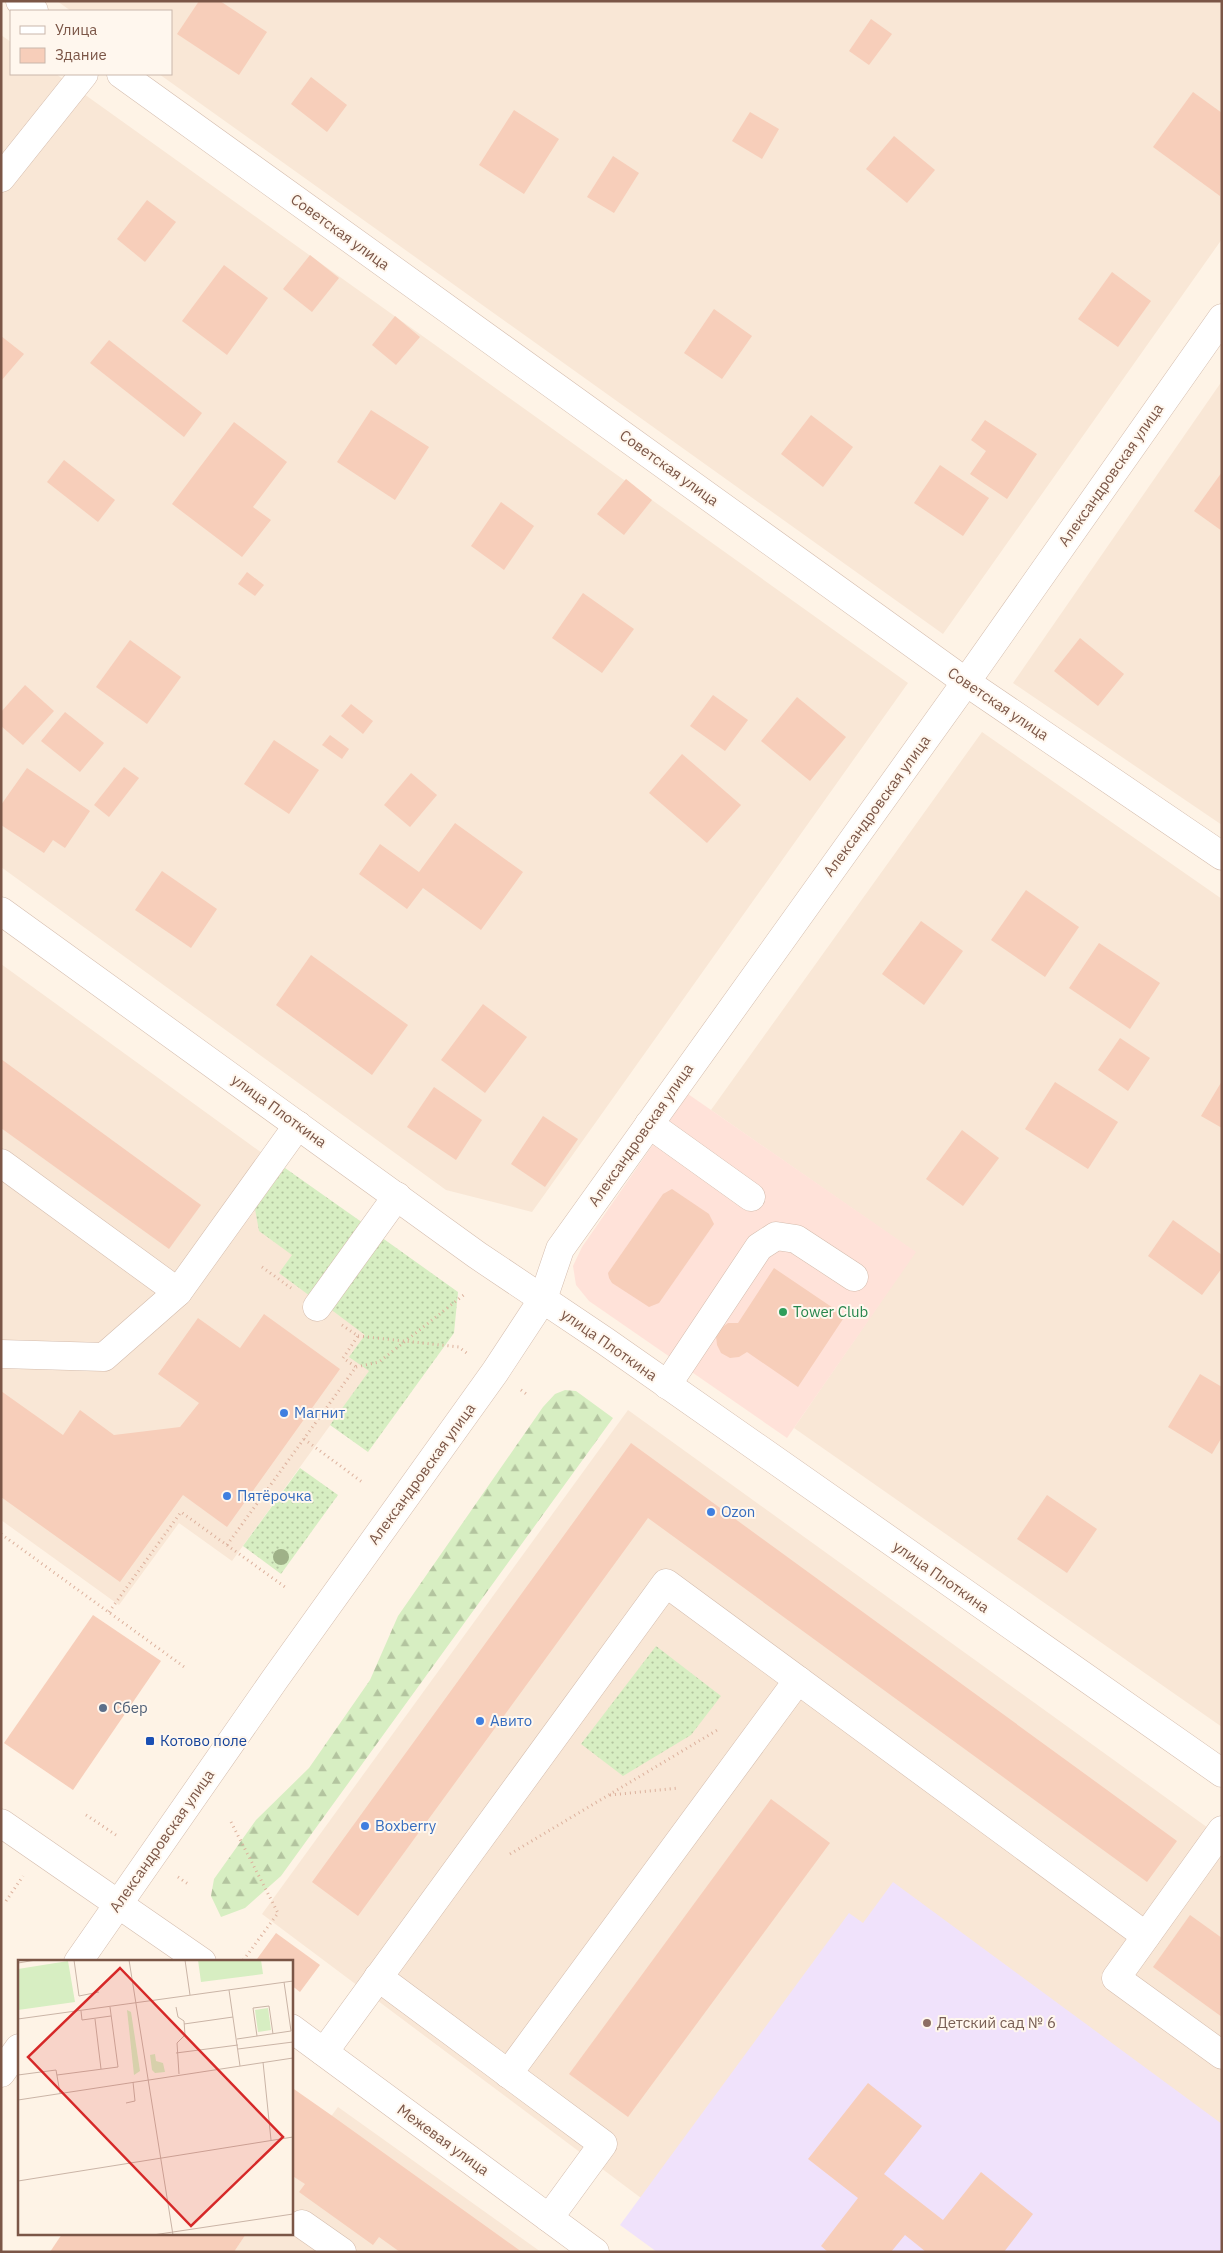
<svg xmlns="http://www.w3.org/2000/svg" width="1223" height="2253" font-family="'IBM Plex Sans',sans-serif">
<defs>
<pattern id="grass-dots" width="8" height="8" patternUnits="userSpaceOnUse" patternTransform="scale(1.25)"><rect width="8" height="8" fill="#d7eec2"/><path d="M2 2h.1M6 6h.1" fill="none" stroke="#b3c49f" stroke-width="1.8" stroke-linecap="round"/></pattern>
<pattern id="forest-firs" width="22" height="20" patternUnits="userSpaceOnUse" patternTransform="scale(1.25)"><rect width="22" height="20" fill="#d7eec2"/><path d="M5 1l3.5 6h-7zM16 11l3.5 6h-7z" fill="#b3c49f"/></pattern>
</defs>
<rect width="100%" height="100%" fill="#fef3e6"/>
<g fill="#f9e7d6">
<path d="M57,1h1165v238l-279,395 -784,-560h12v-63h-100z"/>
<path d="M1,35l10,7v32h45l852,609 -376,529 -86,-22 -445,-323z"/>
<path d="M1222,381v444l-209,-142z"/>
<path d="M982,732l240,167v828l-428,-299 121,-176 -204,-142z"/>
<path d="M1,964l435,315 -204,282 -53,-38 -60,82 -118,-85z"/>
<path d="M628,1410l594,428v414h-509l-451,-338z"/>
<path d="M338,2107l203,145h-307l12,-18h45v-63z"/>
</g>
<path fill="#ffe2d9" d="M688,1094l228,158 -129,186 -198,-137 -13,-16 -3,-19 9,-19z"/>
<path fill="#f0e2fb" d="M893,1882l329,242v128h-565l-37,-27 229,-312 14,10z"/>
<g fill="url(#grass-dots)">
<path d="M285,1168l78,55 -53,73 -31,-23 13,-18 -33,-24 -4,-22z"/>
<path d="M381,1237l77,55 -4,41 -86,119 -38,-27 39,-54 -20,-14 16,-22 -36,-27z"/>
<path d="M300,1468l38,27 -57,79 -38,-28z"/>
<path d="M656,1646l65,50 -30,39 -68,41 -42,-32z"/>
</g>
<path fill="url(#forest-firs)" d="M565,1390l11,1 37,27 -332,458 -36,32 -24,9 -10,-21 3,-17 42,-59 53,-52 61,-88 28,-64 145,-209 12,-13z"/>
<g fill="#f7ceba">
<path d="M199,1h21l47,31 -28,43 -62,-41z"/>
<path d="M871,19l21,15 -23,31 -20,-14z"/>
<path d="M311,77l36,28 -20,27 -36,-28z"/>
<path d="M1193,92l29,21 -2,83 -67,-49z"/>
<path d="M514,110l45,29 -35,55 -45,-29z"/>
<path d="M750,112l29,17 -17,30 -30,-18z"/>
<path d="M894,136l41,34 -28,33 -41,-34z"/>
<path d="M613,156l26,17 -25,40 -27,-16z"/>
<path d="M147,200l29,22 -31,40 -28,-23z"/>
<path d="M310,255l29,23 -27,34 -29,-23z"/>
<path d="M224,265l44,33 -41,57 -45,-34z"/>
<path d="M1112,272l39,29 -33,46 -40,-28z"/>
<path d="M714,309l38,27 -30,43 -38,-26z"/>
<path d="M395,316l25,21 -24,28 -24,-20z"/>
<path d="M1,336l23,18 -23,27z"/>
<path d="M109,340l93,73 -18,24 -94,-74z"/>
<path d="M371,410l58,37 -34,53 -58,-38z"/>
<path d="M811,415l42,32 -30,40 -42,-33z"/>
<path d="M985,420l52,34 -30,45 -37,-25 16,-23 -15,-11z"/>
<path d="M234,422l53,40 -34,45 18,13 -29,37 -70,-53z"/>
<path d="M64,460l51,40 -17,22 -51,-40z"/>
<path d="M940,465l49,33 -26,38 -49,-33z"/>
<path d="M1222,472v59l-28,-20z"/>
<path d="M626,479l26,21 -28,35 -27,-21z"/>
<path d="M501,502l33,24 -30,44 -33,-24z"/>
<path d="M247,572l17,13 -9,11 -17,-12z"/>
<path d="M583,593l51,36 -32,44 -50,-35z"/>
<path d="M1080,638l44,36 -26,32 -44,-35z"/>
<path d="M130,640l51,37 -34,47 -51,-37z"/>
<path d="M25,685l29,26 -31,34 -22,-19v-14z"/>
<path d="M713,695l35,25 -23,31 -35,-25z"/>
<path d="M797,697l49,40 -36,44 -49,-40z"/>
<path d="M351,704l22,17 -10,13 -22,-18z"/>
<path d="M65,712l39,31 -24,29 -39,-31z"/>
<path d="M330,735l19,14 -7,10 -20,-14z"/>
<path d="M274,740l45,30 -30,44 -45,-30z"/>
<path d="M682,754l59,51 -34,38 -58,-50z"/>
<path d="M124,767l15,11 -30,39 -15,-12z"/>
<path d="M27,768l63,43 -25,37 -12,-8 -9,13 -43,-28v-20z"/>
<path d="M411,773l26,22 -27,32 -26,-22z"/>
<path d="M455,823l68,49 -42,58 -58,-42 -16,21 -48,-35 21,-30 39,28z"/>
<path d="M162,871l55,38 -26,39 -56,-38z"/>
<path d="M1026,890l53,37 -34,50 -54,-37z"/>
<path d="M921,921l42,30 -39,54 -42,-31z"/>
<path d="M1099,943l61,40 -30,46 -61,-41z"/>
<path d="M311,955l97,70 -36,50 -96,-70z"/>
<path d="M483,1004l44,33 -42,56 -44,-33z"/>
<path d="M1120,1038l30,20 -22,33 -30,-21z"/>
<path d="M1,1059l200,146 -32,44 -168,-121z"/>
<path d="M1222,1081v47l-21,-12z"/>
<path d="M1055,1082l63,40 -30,47 -63,-40z"/>
<path d="M434,1087l48,33 -26,40 -49,-33z"/>
<path d="M543,1116l35,23 -33,48 -34,-23z"/>
<path d="M962,1130l37,28 -36,48 -37,-27z"/>
<path d="M672,1189l37,25 5,10 -55,79 -10,4 -37,-24 -3,-5 -1,-5 55,-79z"/>
<path d="M1173,1220l49,35v13l-20,27 -54,-39z"/>
<path d="M774,1268l71,48 -47,71 -51,-35 -8,5 -9,1 -9,-5 -4,-8 -1,-9 5,-8 7,-5h10z"/>
<path d="M264,1314l76,55 -113,158 -44,-32 -63,87 -119,-85v-106l62,44 17,-25 34,25 66,-8 19,-24 -41,-29 40,-56 42,30z"/>
<path d="M1200,1374l22,13v50l-10,17 -44,-27z"/>
<path d="M631,1443l546,398 -30,41 -499,-364 -290,398 -46,-34z"/>
<path d="M1047,1495l50,34 -30,44 -50,-34z"/>
<path d="M93,1615l68,46 -88,129 -69,-47z"/>
<path d="M771,1799l59,44 -202,274 -59,-43z"/>
<path d="M1190,1915l32,23v79l-69,-50z"/>
<path d="M276,1933l44,32 -20,27 -9,-7v-23h-31l-3,-3z"/>
<path d="M868,2083l54,43 -38,48 59,46 38,-48 52,42 -29,38h-78l-21,-17 -14,17h-63l-7,-6 37,-48 -50,-39z"/>
<path d="M291,2087l40,28 191,137h-122l-21,-15 -6,8 -74,-53 6,-8 -14,-9z"/>
<path d="M62,2234h184l-12,18h-184z"/>
</g>
<g fill="none" stroke-linecap="round" stroke-linejoin="round">
<defs>
<g id="minor">
<path d="M20,1l14,10"/>
<path d="M121,74l845,608 256,174"/>
<path d="M1,178l83,-104"/>
<path d="M1,911l476,344 128,86 617,432"/>
<path d="M649,1124l102,73"/>
<path d="M1,1163l177,129"/>
<path d="M317,1307l80,-111"/>
<path d="M1,1354l103,3 74,-65 120,-167"/>
<path d="M667,1385l92,-138 17,-11 20,3 58,38"/>
<path d="M1,1823l201,139"/>
<path d="M1222,1830l-106,148 106,77"/>
<path d="M78,1962l197,-283 220,-307 48,-73 17,-50 406,-567 256,-364"/>
<path d="M378,1977l225,167 -54,74"/>
<path d="M291,2028l304,224"/>
<path d="M324,2052l342,-469 480,353"/>
<path d="M1,2073l18,-25"/>
<path d="M508,2074l290,-394"/>
<path d="M302,2224l40,28"/>
</g>
</defs>
<use href="#minor" stroke="#d4bcad" stroke-width="29"/>
<g stroke="#dcb19d" stroke-width="3" stroke-dasharray="1 4" stroke-linecap="butt">
<path d="M262,1267l29,21"/>
<path d="M342,1325l16,11 -15,22 13,9"/>
<path d="M358,1336l101,11 10,8"/>
<path d="M521,1390l8,6"/>
<path d="M304,1439l58,43"/>
<path d="M1,1534l186,135"/>
<path d="M227,1545l129,-178 23,-5 86,-68"/>
<path d="M109,1612l72,-100 104,75"/>
<path d="M610,1795l69,-7"/>
<path d="M86,1815l30,20"/>
<path d="M231,1822l47,91 -36,49"/>
<path d="M510,1854l209,-125"/>
<path d="M178,1877l10,7"/>
<path d="M6,1901l17,-25"/>
</g>
<use href="#minor" stroke="#fff" stroke-width="28"/>
</g>
<circle fill="#9fb188" cx="281" cy="1557" r="8"/>
<circle fill="#2e9e5b" stroke="#fff7ee" stroke-width="2" cx="783" cy="1312" r="5"/>
<g fill="#3f7fe0" stroke="#fff7ee" stroke-width="2">
<circle cx="284" cy="1413" r="5"/>
<circle cx="227" cy="1496" r="5"/>
<circle cx="711" cy="1512" r="5"/>
<circle cx="480" cy="1721" r="5"/>
<circle cx="365" cy="1826" r="5"/>
</g>
<circle fill="#5c6f8a" stroke="#fff7ee" stroke-width="2" cx="103" cy="1708" r="5"/>
<rect fill="#1a4fb4" stroke="#fff7ee" stroke-width="2" x="145" y="1736" width="10" height="10" rx="2.5"/>
<circle fill="#8d6e63" stroke="#fff7ee" stroke-width="2" cx="927" cy="2023" r="5"/>
<g text-anchor="middle" stroke-width="4" stroke-linejoin="round" paint-order="stroke">
<g font-size="15" fill="#7b5647" stroke="#fff7ee">
<text transform="translate(340 232) rotate(36)" y="5">Советская улица</text>
<text transform="translate(669 468) rotate(36)" y="5">Советская улица</text>
<text transform="translate(1111 475) rotate(-55)" y="5">Александровская улица</text>
<text transform="translate(998 704) rotate(34)" y="5">Советская улица</text>
<text transform="translate(877 806) rotate(-54)" y="5">Александровская улица</text>
<text transform="translate(279 1111) rotate(36)" y="5">улица Плоткина</text>
<text transform="translate(641 1135) rotate(-55)" y="5">Александровская улица</text>
<text transform="translate(609 1345) rotate(35)" y="5">улица Плоткина</text>
<text transform="translate(422 1474) rotate(-54)" y="5">Александровская улица</text>
<text transform="translate(941 1577) rotate(35)" y="5">улица Плоткина</text>
<text transform="translate(162 1841) rotate(-55)" y="5">Александровская улица</text>
<text transform="translate(443 2140) rotate(36)" y="5">Межевая улица</text>
</g>
<g font-size="15" fill="#27864d" stroke="#fff7ee" text-anchor="start">
<text x="793" y="1317">Tower Club</text>
</g>
<g font-size="15" fill="#366cbe" stroke="#fff7ee" text-anchor="start">
<text x="294" y="1418">Магнит</text>
<text x="237" y="1501">Пятёрочка</text>
<text x="721" y="1517">Ozon</text>
<text x="490" y="1726">Авито</text>
<text x="375" y="1831">Boxberry</text>
</g>
<g font-size="15" fill="#4e5e75" stroke="#fff7ee" text-anchor="start">
<text x="113" y="1713">Сбер</text>
</g>
<g font-size="15" fill="#164399" stroke="#fff7ee" text-anchor="start">
<text x="160" y="1746">Котово поле</text>
</g>
<g font-size="15" fill="#785e54" stroke="#fff7ee" text-anchor="start">
<text x="937" y="2028">Детский сад № 6</text>
</g>
</g>
<g transform="translate(18 1960)">
<rect width="275" height="275" fill="#fef3e6"/>
<path d="M250,48l3,22 -13,2 -3,-22zM137,94l1,7 7,2 2,9 -10,1 -3,-3 -2,-15z" fill="#d7eec2"/>
<path d="M109,50l4,2 9,59 -6,4z" fill="#d7eec2"/>
<path d="M180,0h63l2,14 -62,8zM50,1l7,41 -57,8v-41z" fill="#d7eec2"/>
<path fill="none" stroke="#cab4a6" stroke-width="1" d="M56,0l5,36 20,-4M111,0l44,275M167,0l5,35M0,3l18,-3M211,30l11,76M158,47l2,10 6,4 1,14 -8,8 2,31M63,51l1,9 29,-4M0,59l275,-38M77,59l6,50M166,64l49,-7M239,76l-4,-28 16,-2 4,28M219,79l54,-8 -7,-49M220,89l55,-7M158,93l62,-8M245,102l8,78M0,115l38,-5 4,23M39,115l61,-8 -8,-60M0,140l275,-42M108,143l9,-2 -2,-19M0,221l275,-44M135,275l140,-21"/>
<path fill="#d62828" fill-opacity="0.15" stroke="#d62828" stroke-width="2.5" d="M102,8l163,169 -92,89 -163,-169z"/>
<rect width="275" height="275" fill="none" stroke="#7b5647" stroke-width="2.5"/>
</g>
<rect width="1223" height="2253" fill="none" stroke="#7b5647" stroke-width="5"/>
<rect x="10" y="10" width="162" height="65" fill="#fff7ee" stroke="#cab7ab"/>
<rect x="20" y="26" width="25" height="8" fill="#ffffff" stroke="#cab7ab"/>
<text x="55" y="35" font-size="15" fill="#7b5647">Улица</text>
<rect x="20" y="48" width="25" height="15" fill="#f7ceba" stroke="#cab7ab"/>
<text x="55" y="60" font-size="15" fill="#7b5647">Здание</text>
</svg>
